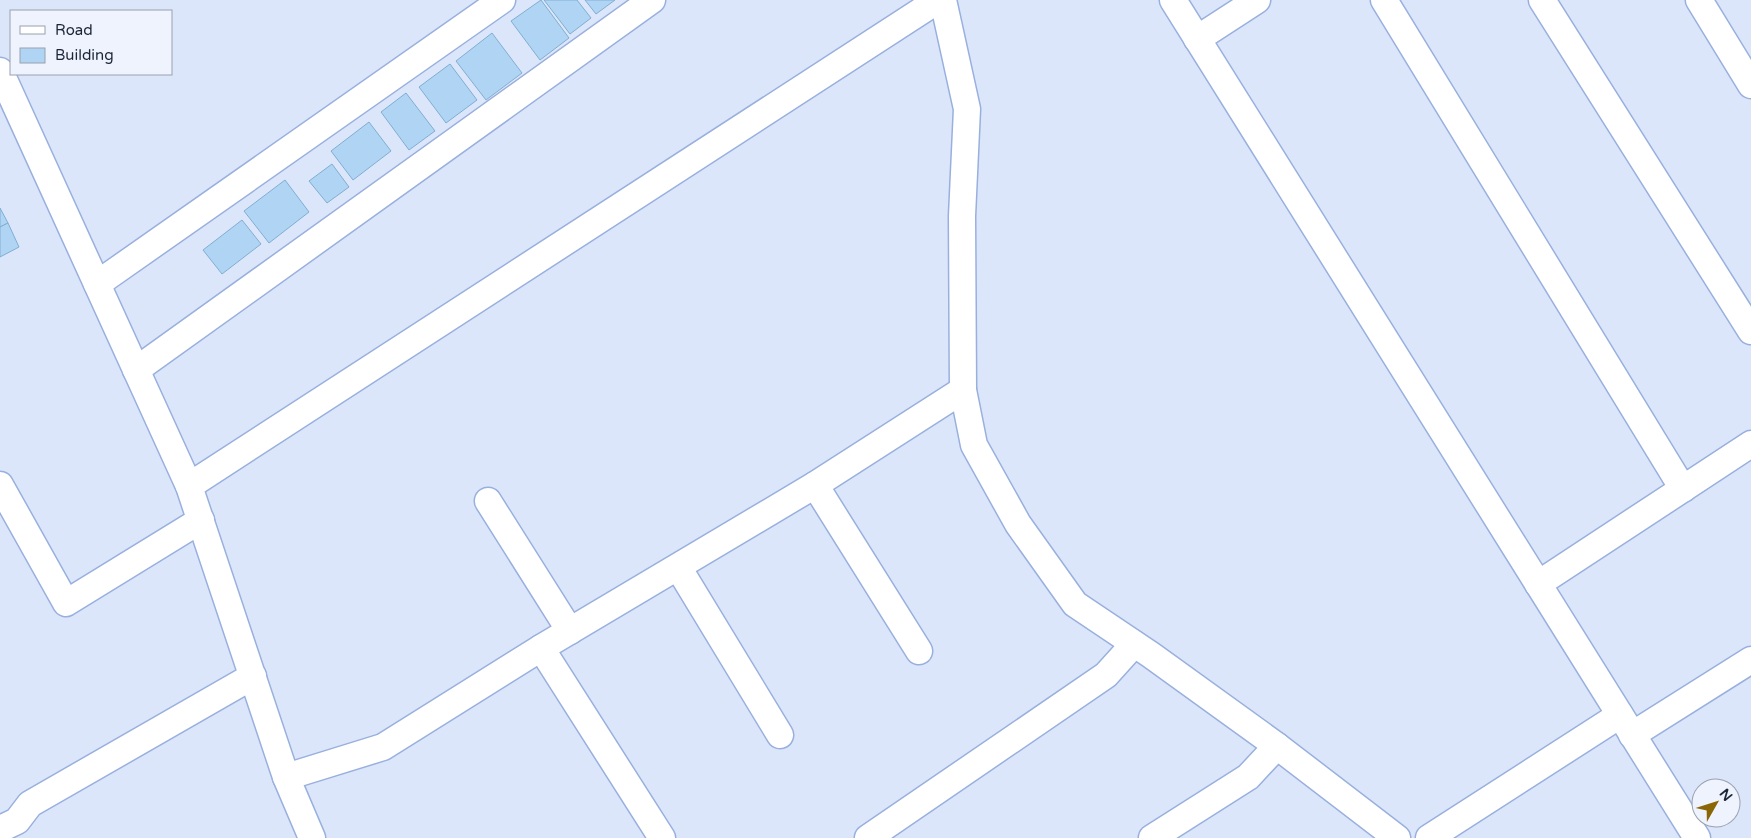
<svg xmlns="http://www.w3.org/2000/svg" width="1751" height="838" font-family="'Varela Round',sans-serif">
<rect width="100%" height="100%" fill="#dce6fa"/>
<g fill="#b0d5f4" stroke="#81add1">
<path d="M541,0l28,38 -29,22 -29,-39z"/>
<path d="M544,0h33l14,18 -21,16z"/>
<path d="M585,0h30l-19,14z"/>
<path d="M492,33l30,40 -36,27 -30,-39z"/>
<path d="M450,64l27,36 -31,23 -27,-36z"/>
<path d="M406,93l29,38 -26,19 -28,-38z"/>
<path d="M369,122l22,29 -38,29 -22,-29z"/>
<path d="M332,164l17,23 -22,16 -18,-22z"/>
<path d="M285,180l24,32 -40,31 -25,-32z"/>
<path d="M0,208l8,15 -8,4z"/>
<path d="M242,220l19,24 -39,30 -19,-24z"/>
<path d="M8,223l11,24 -19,10v-30z"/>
</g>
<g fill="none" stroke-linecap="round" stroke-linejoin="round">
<defs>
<g id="minor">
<path d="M943,0l24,109 -5,107 1,174 11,55 44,79 57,80 76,51 126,91 120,92"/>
<path d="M1173,0l524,838"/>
<path d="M1384,0l299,489"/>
<path d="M1542,0l209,331"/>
<path d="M1699,0l52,85"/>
<path d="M1197,39l60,-39"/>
<path d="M0,71l189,415 97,291 26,61"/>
<path d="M97,284l405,-284"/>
<path d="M136,370l516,-370"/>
<path d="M0,485l66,118 135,-83"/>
<path d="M815,485l104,166"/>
<path d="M189,486l749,-486"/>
<path d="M488,501l82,130"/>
<path d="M678,567l102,168"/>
<path d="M1538,584l213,-140"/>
<path d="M541,648l121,190"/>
<path d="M1632,735l119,-75"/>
<path d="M286,777l97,-30 158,-99 274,-163 148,-95"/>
<path d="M0,829l17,-8 13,-17 223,-128"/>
<path d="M868,838l238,-163 28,-31"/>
<path d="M1152,838l96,-61 29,-31"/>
<path d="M1429,838l191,-123"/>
</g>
</defs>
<use href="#minor" stroke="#99b0de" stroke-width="29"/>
<use href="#minor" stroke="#fff" stroke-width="26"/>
</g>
<rect x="10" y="10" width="162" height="65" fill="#eef3fd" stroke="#9aa1ae"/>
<rect x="20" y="26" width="25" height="8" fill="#ffffff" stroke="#9aa1ae"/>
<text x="55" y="35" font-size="15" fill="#1d2637">Road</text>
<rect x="20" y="48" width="25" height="15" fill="#b0d5f4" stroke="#9aa1ae"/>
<text x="55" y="60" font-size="15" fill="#1d2637">Building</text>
<g transform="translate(1716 803) rotate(51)"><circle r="24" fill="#eef3fd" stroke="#9aa1ae"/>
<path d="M0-4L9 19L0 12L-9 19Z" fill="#8a6605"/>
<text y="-8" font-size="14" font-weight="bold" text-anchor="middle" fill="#1d2637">N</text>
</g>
</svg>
